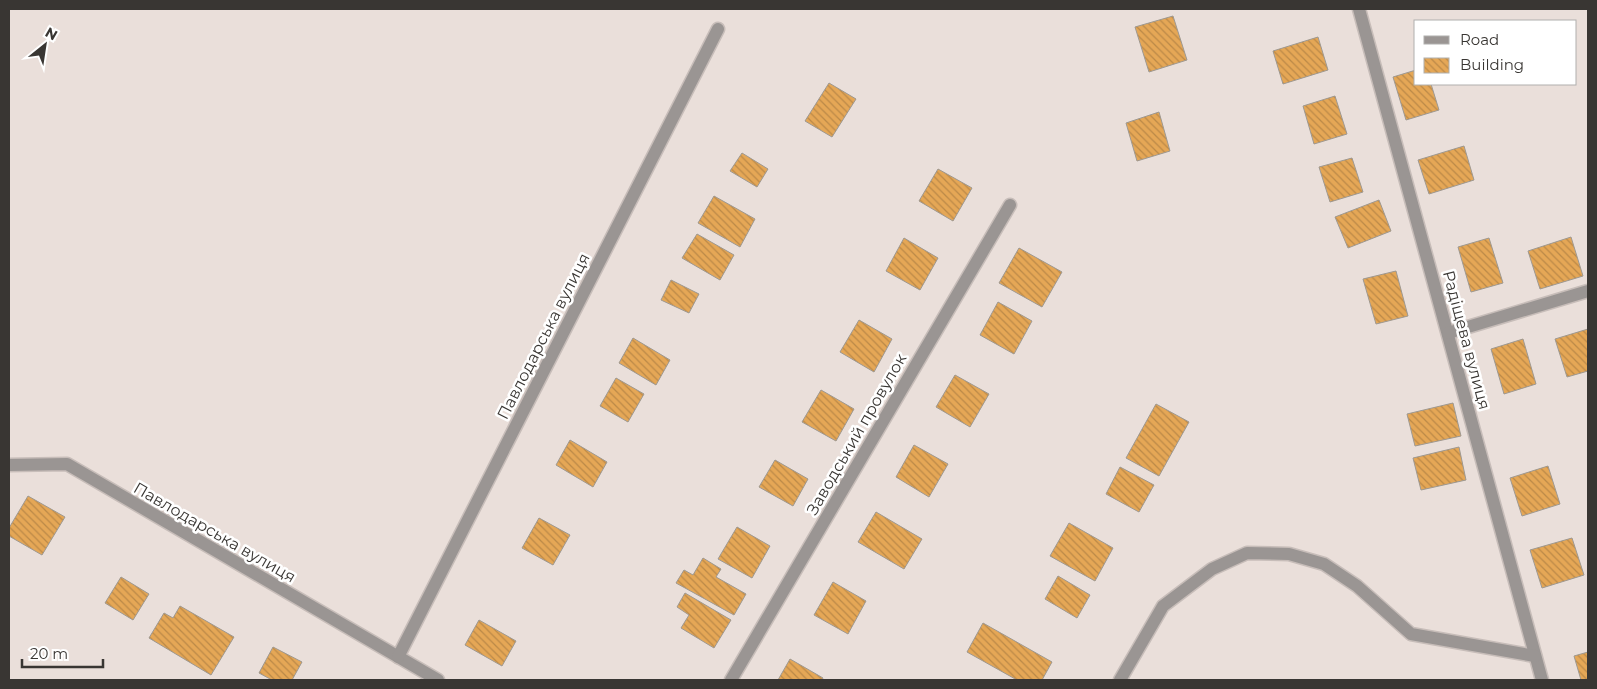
<svg xmlns="http://www.w3.org/2000/svg" width="1597" height="689" font-family="Montserrat,sans-serif">
<defs>
<pattern id="building-back-hatch" width="6" height="6" patternUnits="userSpaceOnUse" patternTransform="scale(1.25)"><rect width="6" height="6" fill="#e5a756"/><path d="M-1 5l2 2M0 0l6 6M5-1l2 2" fill="none" stroke="#bb8948"/></pattern>
</defs>
<rect width="100%" height="100%" fill="#eadfda"/>
<g fill="url(#building-back-hatch)" stroke="#9e9890">
<path d="M1173,16l14,44 -38,12 -14,-45z"/>
<path d="M1318,37l10,33 -45,14 -10,-33z"/>
<path d="M1416,70v14h15l8,26 -33,10 -13,-43z"/>
<path d="M829,83l27,16 -24,38 -27,-16z"/>
<path d="M1335,96l12,38 -33,10 -11,-38z"/>
<path d="M1159,112l11,39 -33,10 -11,-38z"/>
<path d="M1464,146l10,34 -45,14 -11,-34z"/>
<path d="M742,153l26,16 -11,18 -27,-16z"/>
<path d="M1352,158l11,34 -33,10 -11,-35z"/>
<path d="M938,169l34,19 -19,33 -34,-20z"/>
<path d="M714,196l41,23 -15,28 -42,-24z"/>
<path d="M1379,200l12,31 -43,17 -13,-31z"/>
<path d="M697,234l37,21 -14,25 -38,-22z"/>
<path d="M1571,237l12,39 -43,13 -12,-38z"/>
<path d="M904,238l34,20 -18,32 -34,-19z"/>
<path d="M1489,238l14,45 -32,9 -13,-45z"/>
<path d="M1019,248l43,24 -20,35 -43,-24z"/>
<path d="M1396,271l12,45 -32,8 -13,-45z"/>
<path d="M671,280l28,14 -10,19 -28,-13z"/>
<path d="M998,302l34,19 -18,33 -34,-19z"/>
<path d="M859,320l33,19 -18,33 -34,-20z"/>
<path d="M1588,329v42l-21,6 -12,-38z"/>
<path d="M633,338l37,22 -14,25 -37,-22z"/>
<path d="M1523,339l13,45 -32,10 -13,-45z"/>
<path d="M955,375l34,19 -19,33 -34,-20z"/>
<path d="M616,378l28,16 -16,28 -28,-16z"/>
<path d="M821,390l33,19 -18,32 -34,-19z"/>
<path d="M1453,403l8,33 -46,10 -8,-32z"/>
<path d="M1156,404l33,18 -30,54 -33,-18z"/>
<path d="M570,440l37,22 -14,25 -37,-22z"/>
<path d="M914,445l34,19 -19,33 -33,-20z"/>
<path d="M1459,447l7,33 -45,10 -8,-32z"/>
<path d="M775,460l33,19 -15,27 -34,-19z"/>
<path d="M1548,466l12,38 -38,12 -12,-38z"/>
<path d="M1120,467l34,18 -15,27 -33,-18z"/>
<path d="M28,496l37,21 -23,38 -33,-19v-8z"/>
<path d="M876,512l46,27 -18,30 -46,-27z"/>
<path d="M539,518l31,17 -17,30 -31,-17z"/>
<path d="M1069,523l44,25 -18,33 -45,-25z"/>
<path d="M737,527l33,19 -18,32 -34,-19z"/>
<path d="M1572,538l12,37 -42,13 -12,-38z"/>
<path d="M703,558l18,11 -5,8 30,17 -12,21 -58,-32 8,-13 9,5z"/>
<path d="M1058,576l32,19 -13,23 -32,-19z"/>
<path d="M121,577l28,17 -16,26 -28,-17z"/>
<path d="M833,582l33,19 -18,33 -34,-19z"/>
<path d="M685,593l46,27 -17,28 -33,-20 8,-13 -12,-8z"/>
<path d="M180,606l54,31 -23,38 -62,-37 15,-25 9,5z"/>
<path d="M479,620l37,21 -14,25 -37,-21z"/>
<path d="M983,623l69,39 -10,18h-25l-50,-28z"/>
<path d="M273,647l29,15 -10,18h-20l-13,-7z"/>
<path d="M1588,652v28h-7l-7,-24z"/>
<path d="M790,659l33,19 -1,2h-44z"/>
</g>
<g fill="none" stroke-linecap="round" stroke-linejoin="round">
<defs>
<g id="minor">
<path d="M1359,9l183,671"/>
<path d="M1448,333l140,-42"/>
<path d="M9,465l58,-1 371,216"/>
<path d="M398,657l320,-628"/>
<path d="M731,680l279,-475"/>
<path d="M1120,680l43,-74 49,-37 35,-16 42,1 35,10 33,22 54,48 124,22"/>
</g>
</defs>
<use href="#minor" stroke="#c7bdb9" stroke-width="15"/>
<use href="#minor" stroke="#9a9593" stroke-width="12"/>
</g>
<g text-anchor="middle" stroke-width="5" stroke-linejoin="round" paint-order="stroke">
<g font-size="16" fill="#393633" stroke="#fff">
<text transform="translate(543 336) rotate(-63)" y="6">Павлодарська вулиця</text>
<text transform="translate(1467 340) rotate(75)" y="6">Радіщева вулиця</text>
<text transform="translate(856 434) rotate(-60)" y="6">Заводський провулок</text>
<text transform="translate(215 532) rotate(30)" y="6">Павлодарська вулиця</text>
</g>
</g>
<rect width="1597" height="689" fill="none" stroke="#393633" stroke-width="20"/>
<rect x="1414" y="20" width="162" height="65" fill="#ffffff" stroke="#b0afad"/>
<rect x="1424" y="36" width="25" height="8" fill="#9a9593" stroke="#b0afad"/>
<text x="1460" y="45" font-size="15" fill="#393633">Road</text>
<rect x="1424" y="58" width="25" height="15" fill="url(#building-back-hatch)" stroke="#b0afad"/>
<text x="1460" y="70" font-size="15" fill="#393633">Building</text>
<g transform="translate(45 45) rotate(30)" stroke="#ffffff" stroke-width="4" paint-order="stroke">
<path d="M0-4L9 19L0 12L-9 19Z" fill="#393633"/>
<text y="-8" font-size="14" font-weight="bold" text-anchor="middle" fill="#393633">N</text>
</g>
<path d="M22 659v8h81v-8" fill="none" stroke="#393633" stroke-width="2.5"/>
<text x="30" y="659" font-size="15" fill="#393633" stroke="#ffffff" stroke-width="4" paint-order="stroke">20 m</text>
</svg>
